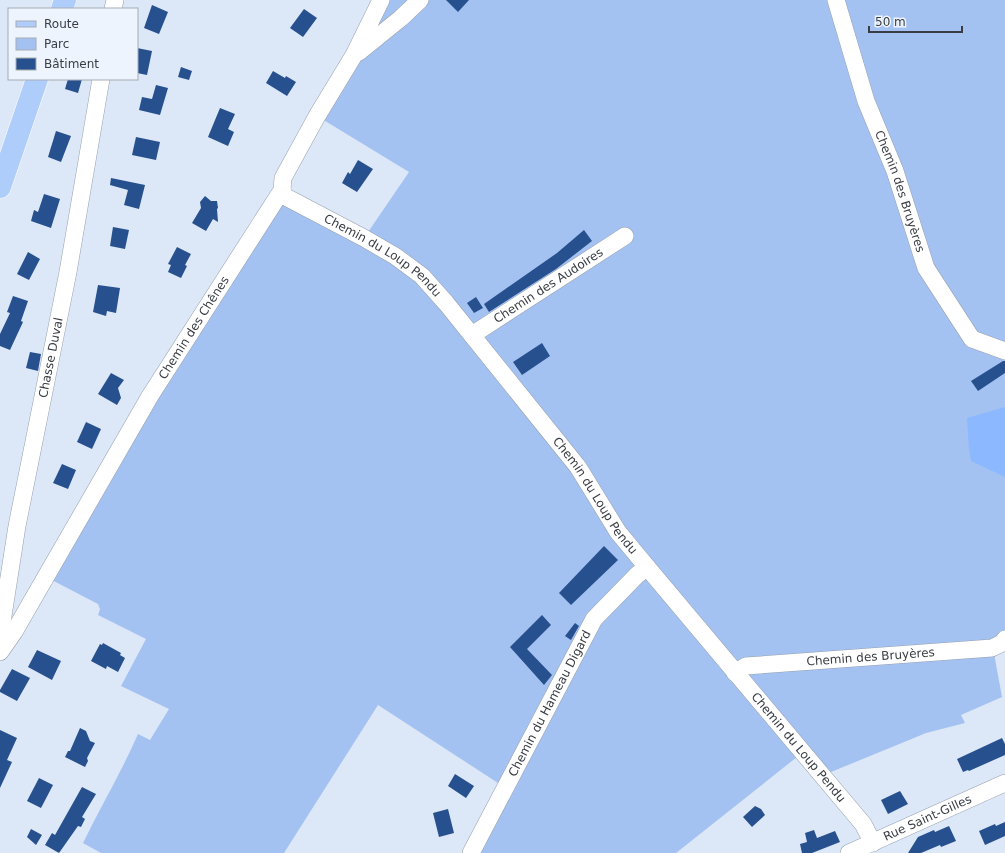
<svg xmlns="http://www.w3.org/2000/svg" width="1005" height="853" font-family="'DejaVu Sans',sans-serif">
<rect width="100%" height="100%" fill="#dce7f7"/>
<path fill="#a4c2f1" d="M381,0h624v639l-12,9 9,49 -41,18 4,8 -39,10 -12,5 -83,34 -7,6 -22,-25 -126,100h-205l34,-63 -7,-7 -120,-78 -94,148h-183l-18,-10c18,-37 39,-72 55,-109l12,6 19,-31 -48,-23 25,-47 -48,-24 2,-6 -2,-5 -52,-27 236,-387 82,48 45,-66 -92,-56z"/>
<path fill="#8bb8ff" d="M1005,407v70l-34,-16 -2,-12 -2,-31z"/>
<g fill="#27508e">
<path d="M446,0h23l-11,12z"/>
<path d="M152,5l16,7 -9,22 -15,-6z"/>
<path d="M304,9l13,9 -14,19 -13,-9z"/>
<path d="M137,48l15,3 -5,24 -10,-2z"/>
<path d="M181,67l11,4 -3,9 -11,-3z"/>
<path d="M273,71l12,7 1,-2 10,6 -9,14 -21,-13z"/>
<path d="M68,79h14l-4,14 -13,-4z"/>
<path d="M156,85l12,3 -8,27 -21,-5 3,-13 10,2z"/>
<path d="M220,108l15,6 -7,15 6,3 -6,14 -20,-9z"/>
<path d="M56,131l15,5 -10,26 -13,-5z"/>
<path d="M136,137l24,5 -4,18 -24,-5z"/>
<path d="M358,160l15,9 -16,23 -15,-9 6,-11 2,2z"/>
<path d="M111,178l34,7 -6,24 -15,-4 4,-15 -18,-5z"/>
<path d="M44,194l16,5 -9,29 -20,-7 3,-11 4,2z"/>
<path d="M205,196l6,5h6l1,7 -1,1 1,13 -5,-3 -7,12 -14,-8 9,-15 -1,-6z"/>
<path d="M113,227l16,3 -4,19 -15,-3z"/>
<path d="M584,230l8,11 -36,28 -67,43 -5,-8 73,-51z"/>
<path d="M177,247l14,7 -6,11 2,1 -6,12 -13,-6 3,-7 -3,-1z"/>
<path d="M28,252l12,7 -11,21 -12,-6z"/>
<path d="M98,285l22,3 -4,25 -9,-2 -1,5 -13,-4z"/>
<path d="M13,296l15,5 -7,20 2,1 -13,28 -10,-4v-12l10,-21 -3,-1z"/>
<path d="M476,297l7,11 -9,5 -7,-10z"/>
<path d="M542,343l8,13 -28,19 -9,-13z"/>
<path d="M30,352l11,2 -3,17 -12,-3z"/>
<path d="M1003,361h2v12l-27,18 -7,-10z"/>
<path d="M111,373l13,7 -6,8 3,10 -4,7 -19,-11z"/>
<path d="M86,422l15,7 -9,20 -15,-7z"/>
<path d="M62,464l14,6 -8,19 -15,-6z"/>
<path d="M604,546l14,14 -47,45 -12,-12z"/>
<path d="M542,615l9,10 -24,24 25,26 -8,10 -34,-38z"/>
<path d="M575,623l4,3 -8,14 -6,-4z"/>
<path d="M103,643l18,10 -1,2 5,3 -7,14 -11,-6 -1,3 -15,-8 9,-17 2,1z"/>
<path d="M37,650l24,11 -9,19 -24,-13z"/>
<path d="M12,669l18,9 -13,23 -17,-9v-2z"/>
<path d="M80,728l6,3 4,10 5,2 -8,15 1,3 -3,6 -20,-10 3,-6h2z"/>
<path d="M0,730l17,8 -10,22 5,2 -12,26z"/>
<path d="M1002,738l3,6v11l-36,16 -1,-1 -5,2 -6,-13z"/>
<path d="M455,774l19,12 -8,12 -18,-12z"/>
<path d="M39,778l14,7 -12,23 -14,-7z"/>
<path d="M82,787l14,7 -14,23 3,2 -4,8 -3,-1 -19,27 -14,-8 7,-12 3,2z"/>
<path d="M900,791l8,13 -20,10 -7,-14z"/>
<path d="M755,806l6,3 4,6 -13,12 -9,-10z"/>
<path d="M448,809l6,24 -15,4 -6,-24z"/>
<path d="M1005,822v14l-20,9 -6,-14 16,-7 1,2z"/>
<path d="M949,826l7,15 -15,6 -1,-2 -19,8h-13l10,-16 16,-7 1,2z"/>
<path d="M31,829l11,6 -6,10 -9,-8z"/>
<path d="M814,830l3,8 18,-7 5,11 -28,11h-10l-2,-9 7,-2 -2,-9z"/>
</g>
<g fill="none" stroke-linecap="round" stroke-linejoin="round">
<defs>
<g id="minor">
<path id="s1" d="M836,0l30,101 29,70 31,97 46,71 33,12"/>
<path d="M113,9l2,-9"/>
<path d="M359,52l42,-34 19,-18"/>
<path id="s2" d="M282,190l2,6 80,42 31,18 27,20 24,27 132,164 40,65 29,35 216,257 10,19"/>
<path id="s3" d="M472,335l153,-99"/>
<path id="s4" d="M0,635l17,-109 51,-254 33,-193"/>
<path id="s5" d="M0,652l14,-20 136,-236 132,-206 1,-12 34,-62 37,-61 27,-55"/>
<path id="s6" d="M735,673l11,-7 246,-18 10,-5 3,-4"/>
<path id="s7" d="M471,853l123,-234 43,-44 10,-8"/>
<path id="s8" d="M849,853l156,-70"/>
</g>
<g id="major">
<path d="M62,9l3,-9"/>
<path d="M0,187l37,-108"/>
</g>
</defs>
<use href="#minor" stroke="#96a0af" stroke-width="18"/>
<use href="#major" stroke="#fff" stroke-width="23"/>
<use href="#minor" stroke="#fff" stroke-width="17"/>
<use href="#major" stroke="#afcdfa" stroke-width="22"/>
</g>
<g text-anchor="middle" stroke-width="4" stroke-linejoin="round" paint-order="stroke">
<g font-size="12" fill="#393d43" stroke="#edf4fd">
<text dy="4" stroke="none"><textPath href="#s1" startOffset="202">Chemin des Bruyères</textPath></text>
<text dy="4" stroke="none"><textPath href="#s2" startOffset="122">Chemin du Loup Pendu</textPath></text>
<text dy="4" stroke="none"><textPath href="#s3" startOffset="91">Chemin des Audoires</textPath></text>
<text dy="4" stroke="none"><textPath href="#s5" startOffset="378">Chemin des Chênes</textPath></text>
<text dy="4" stroke="none"><textPath href="#s4" startOffset="282">Chasse Duval</textPath></text>
<text dy="4" stroke="none"><textPath href="#s2" startOffset="446">Chemin du Loup Pendu</textPath></text>
<text dy="4" stroke="none"><textPath href="#s6" startOffset="138">Chemin des Bruyères</textPath></text>
<text dy="4" stroke="none"><textPath href="#s7" startOffset="169">Chemin du Hameau Digard</textPath></text>
<text dy="4" stroke="none"><textPath href="#s2" startOffset="770">Chemin du Loup Pendu</textPath></text>
<text dy="4" stroke="none"><textPath href="#s8" startOffset="86">Rue Saint-Gilles</textPath></text>
</g>
</g>
<rect x="8" y="8" width="130" height="72" fill="#edf4fd" stroke="#a5abb3"/>
<rect x="16" y="21" width="20" height="6" fill="#afcdfa" stroke="#a5abb3"/>
<text x="44" y="28" font-size="12" fill="#393d43">Route</text>
<rect x="16" y="38" width="20" height="12" fill="#a4c2f1" stroke="#a5abb3"/>
<text x="44" y="48" font-size="12" fill="#393d43">Parc</text>
<rect x="16" y="58" width="20" height="12" fill="#27508e" stroke="#a5abb3"/>
<text x="44" y="68" font-size="12" fill="#393d43">Bâtiment</text>
<path d="M869 26v6h93v-6" fill="none" stroke="#393d43" stroke-width="2"/>
<text x="875" y="26" font-size="12" fill="#393d43" stroke="#edf4fd" stroke-width="3" paint-order="stroke">50 m</text>
</svg>
